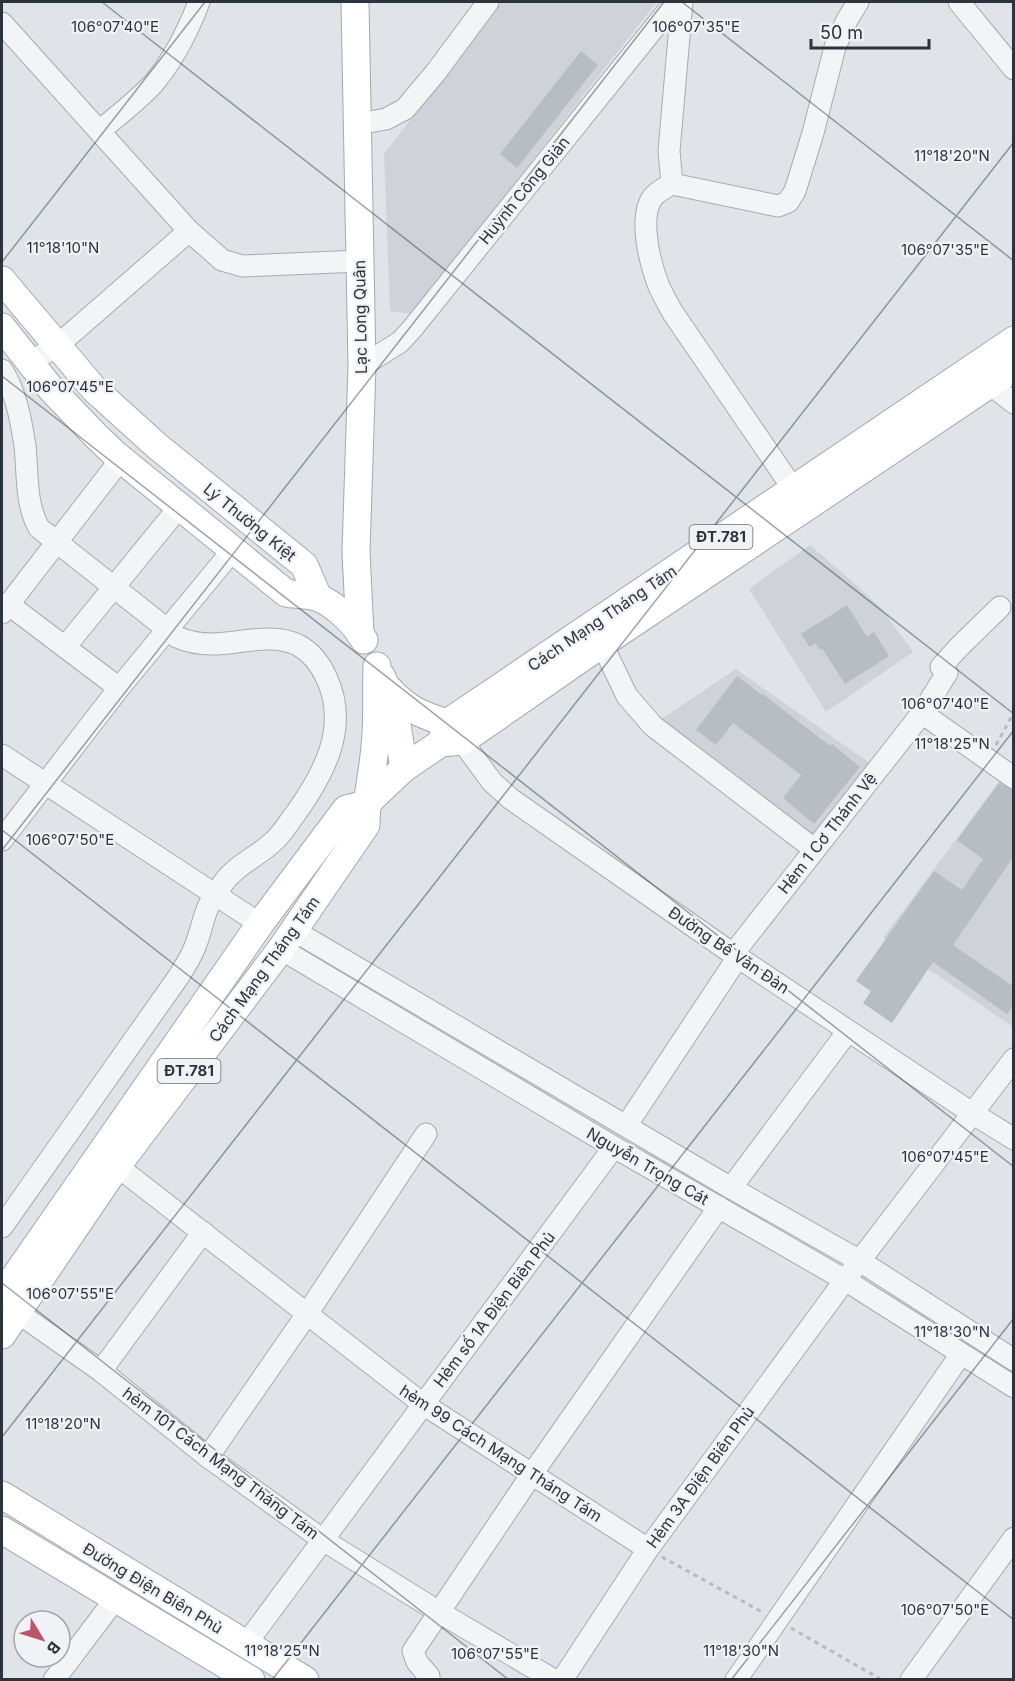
<svg xmlns="http://www.w3.org/2000/svg" width="1015" height="1681" font-family="Inter,sans-serif">
<rect width="100%" height="100%" fill="#e0e4e8"/>
<g fill="#cfd3d9">
<path d="M501,2h156l-246,312 -21,-3 -6,-157z"/>
<path d="M810,545l44,38 28,26 31,43 -87,60 -77,-123z"/>
<path d="M736,669l135,95 -57,72 -154,-116z"/>
<path d="M1006,772l7,6v249l-130,-89z"/>
</g>
<g fill="#b8bdc4">
<path d="M581,51l17,14 -81,103 -17,-14z"/>
<path d="M847,605l20,32 7,-5 15,24 -44,28 -23,-36 -2,2 -5,-7 -5,4 -9,-13z"/>
<path d="M737,676l25,19 1,-1 67,52 2,-2 28,23 -46,57 -31,-26 18,-23 -68,-52 -17,22 -20,-15z"/>
<path d="M999,783l15,8v65l-61,89 61,42v18l-7,9 -74,-52 -41,61 -29,-20 8,-12 -15,-10 78,-110 28,19 21,-31 -26,-19z"/>
</g>
<g fill="none" stroke-linecap="round" stroke-linejoin="round">
<defs>
<g id="minor">
<path d="M682,2l-13,149 3,33 106,22 10,-4 7,-11 18,-58 22,-86 12,-27 11,-18"/>
<path d="M959,2l55,67"/>
<path d="M2,23l187,208 33,29 20,6 118,-5"/>
<path d="M358,124l28,-5 19,-10 31,-37 52,-70"/>
<path d="M99,131c19,-15 38,-30 54,-47 21,-25 35,-53 46,-82"/>
<path d="M672,184c-6,3 -14,7 -19,13 -15,19 -3,66 5,87 4,10 10,20 15,29l121,177"/>
<path d="M29,363l29,-18 131,-114"/>
<path d="M362,366l38,-24 12,-13 263,-327"/>
<path d="M2,370c14,22 19,50 23,76 3,27 0,57 14,82l138,109c11,5 23,7 35,7 28,0 59,-12 86,1 13,7 23,20 29,34 22,48 -3,95 -31,134 -7,9 -12,18 -20,26 -15,16 -39,25 -52,43 -5,8 -11,15 -15,23 -6,12 -8,27 -13,39 -4,12 -11,22 -17,32l-177,251"/>
<path d="M990,384l24,19"/>
<path d="M8,604l111,84"/>
<path d="M2,613l119,-154"/>
<path d="M602,644l25,52 26,30 161,123"/>
<path d="M65,647l115,-141"/>
<path d="M922,713l92,65"/>
<path d="M462,741l30,41 19,17 222,155 239,159 42,26"/>
<path d="M2,755l258,169"/>
<path d="M2,840l117,-152 114,-138"/>
<path d="M293,930l438,258 129,73 154,99"/>
<path d="M281,949l333,198 231,133 169,107"/>
<path d="M733,954l189,-241 25,-40 -6,-6 18,-20 41,-40"/>
<path d="M626,1126l112,-169"/>
<path d="M117,1166l306,238 225,145"/>
<path d="M731,1188l117,-157"/>
<path d="M17,1312l84,59 107,86 115,83 116,72 115,68"/>
<path d="M101,1371l102,-139"/>
<path d="M208,1457l99,-143 119,-180"/>
<path d="M246,1644l368,-497"/>
<path d="M54,1680l62,-82"/>
<path d="M429,1680v-4l-12,-14 -4,-11 119,-177 187,-267"/>
<path d="M562,1680l86,-131 197,-269 169,-221"/>
<path d="M736,1680l225,-326"/>
<path d="M911,1680l103,-142"/>
</g>
<g id="major">
<path d="M355,2l7,364 -6,186 4,81"/>
<path d="M2,280l92,109 63,57 147,119 14,32"/>
<path d="M2,327l49,62 44,46 21,20 170,138c10,2 24,1 33,5 17,7 36,26 45,42"/>
<path d="M382,677l13,35 9,56"/>
<path d="M387,687c20,22 32,27 60,36"/>
<path d="M441,743l6,-20 567,-383"/>
<path d="M2,1295l258,-371 86,-115 20,-5 38,-36 37,-25 21,-2 140,-97 412,-276"/>
<path d="M2,1335l115,-169 164,-217 85,-124c0,-27 7,-52 9,-79 3,-26 1,-54 2,-80"/>
<path d="M2,1495l303,185"/>
<path d="M2,1530l249,150"/>
</g>
</defs>
<use href="#minor" stroke="#a6abb1" stroke-width="23"/>
<use href="#major" stroke="#a1a9b2" stroke-width="29"/>
<g stroke="#b7babe" stroke-width="3" stroke-dasharray="4.5 4.5" stroke-linecap="butt">
<path d="M996,745l18,-33"/>
<path d="M662,1557l100,55"/>
<path d="M791,1628l91,52"/>
</g>
<use href="#minor" stroke="#f3f4f6" stroke-width="21"/>
<use href="#major" stroke="#fff" stroke-width="27"/>
</g>
<path fill="none" stroke="#2b333d" stroke-width="1.5" stroke-opacity="0.45" d="M102,2l912,712M682,2l332,259M2,262l203,-260M2,376l1012,791M2,830l1012,790M2,850l662,-848M2,1283l507,397M2,1437l1012,-1295M272,1680l742,-950M731,1680l283,-362"/>
<g text-anchor="middle" stroke-width="4.5" stroke-linejoin="round" paint-order="stroke">
<g fill="#f0f2f5" stroke="#666c74" stroke-width="1.5">
<rect x="689.5" y="525" width="63" height="24" rx="4.5"/>
<rect x="157.5" y="1059" width="63" height="24" rx="4.5"/>
</g>
<g font-size="15" font-weight="bold" fill="#2b333d">
<text x="721" y="542">ĐT.781</text>
<text x="189" y="1076">ĐT.781</text>
</g>
<g font-size="16" fill="#2b333d" stroke="#f0f2f5">
<text transform="translate(524 190) rotate(-51)" y="6">Huỳnh Công Giản</text>
<text transform="translate(360 317) rotate(-91)" y="6">Lạc Long Quân</text>
<text transform="translate(250 522) rotate(39)" y="6">Lý Thường Kiệt</text>
<text transform="translate(602 618) rotate(-34)" y="6">Cách Mạng Tháng Tám</text>
<text transform="translate(827 833) rotate(-52)" y="6">Hẻm 1 Cơ Thánh Vệ</text>
<text transform="translate(729 950) rotate(34)" y="6">Đường Bế Văn Đàn</text>
<text transform="translate(264 969) rotate(-54)" y="6">Cách Mạng Tháng Tám</text>
<text transform="translate(648 1166) rotate(30)" y="6">Nguyễn Trọng Cát</text>
<text transform="translate(494 1309) rotate(-53)" y="6">Hẻm số 1A Điện Biên Phủ</text>
<text transform="translate(501 1453) rotate(33)" y="6">hẻm 99 Cách Mạng Tháng Tám</text>
<text transform="translate(221 1463) rotate(37)" y="6">hẻm 101 Cách Mạng Tháng Tám</text>
<text transform="translate(700 1477) rotate(-54)" y="6">Hẻm 3A Điện Biên Phủ</text>
<text transform="translate(153 1588) rotate(31)" y="6">Đường Điện Biên Phủ</text>
</g>
</g>
<g font-size="15" text-anchor="middle" fill="#2b333d" stroke="#f0f2f5" stroke-width="4.5" stroke-linejoin="round" paint-order="stroke">
<text x="115" y="32">106°07'40"E</text>
<text x="696" y="32">106°07'35"E</text>
<text x="952" y="161">11°18'20"N</text>
<text x="63" y="253">11°18'10"N</text>
<text x="945" y="255">106°07'35"E</text>
<text x="70" y="392">106°07'45"E</text>
<text x="945" y="709">106°07'40"E</text>
<text x="952" y="749">11°18'25"N</text>
<text x="70" y="845">106°07'50"E</text>
<text x="945" y="1162">106°07'45"E</text>
<text x="70" y="1299">106°07'55"E</text>
<text x="952" y="1337">11°18'30"N</text>
<text x="63" y="1429">11°18'20"N</text>
<text x="945" y="1615">106°07'50"E</text>
<text x="282" y="1656">11°18'25"N</text>
<text x="741" y="1656">11°18'30"N</text>
<text x="495" y="1659">106°07'55"E</text>
</g>
<rect width="1015" height="1681" fill="none" stroke="#2b333d" stroke-width="6"/>
<g transform="translate(42 1639) rotate(128)"><circle r="28" fill="#f0f2f5" stroke="#a1a6ab" stroke-width="1.5"/>
<path d="M0-4.5L10 22L0 15L-10 22Z" fill="#bf536a"/>
<text y="-9" font-size="16" font-weight="bold" text-anchor="middle" fill="#2b333d">B</text>
</g>
<path d="M811 39v9h118v-9" fill="none" stroke="#2b333d" stroke-width="3"/>
<text x="820" y="39" font-size="18" fill="#2b333d" stroke="#f0f2f5" stroke-width="4.5" paint-order="stroke">50 m</text>
</svg>
